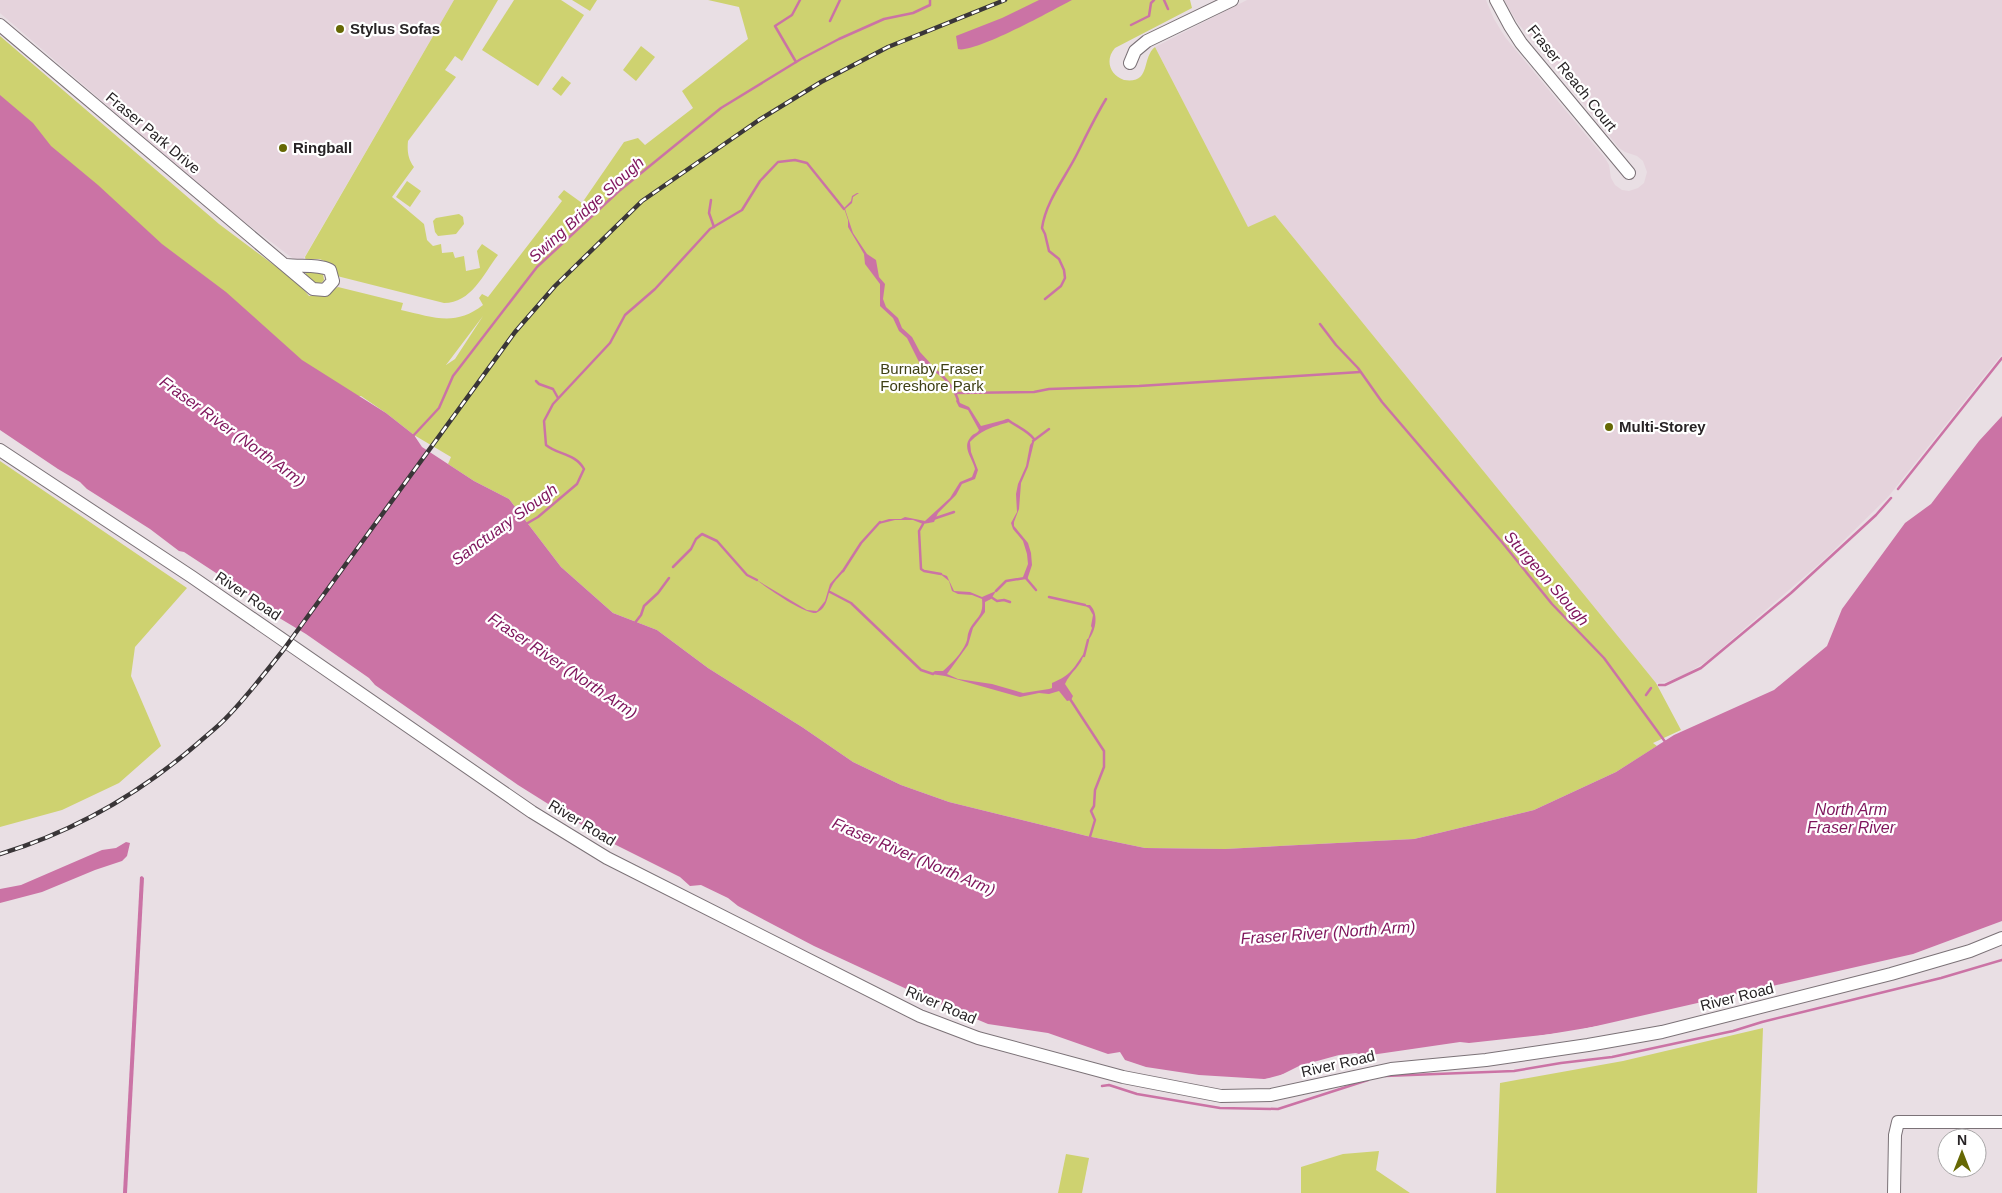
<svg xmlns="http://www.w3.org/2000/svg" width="2002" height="1193" font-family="Arial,sans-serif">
<rect width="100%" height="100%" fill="#e9dfe4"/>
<g fill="#e5d3dc">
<path d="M0,0h454l-153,263 -6,-3 -69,-52 -226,-195z"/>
<path d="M1247,0h239l8,19 11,18 100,121 4,7 2,13 4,7 7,5 7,1 9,-3 6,-5 3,-11 -4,-11 -6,-5 -12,-4 -6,-4 -102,-126 -13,-22h498v354l-114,143 -62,61 -119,103 -21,13 -19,8 -11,1 -381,-468 -27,13 -93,-181z"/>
</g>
<g fill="#ced270" fill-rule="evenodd">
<path d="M454,0h44l-36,61 -7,-5 -10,14 11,7 -48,64c-1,10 0,18 6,26l-22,30 32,27 3,16 6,6 8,-2 1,9 11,-1 2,6 9,-2 2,15 14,-3 -3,-17 5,-7 16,11c-15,20 -27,48 -54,48l-107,-27c-7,-13 -14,-21 -31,-15l-1,-4z"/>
<path d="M514,0h47l23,15 -46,71 -56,-36z"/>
<path d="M572,0h25l-7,11z"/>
<path d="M708,0h482l2,8 -77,40c-10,11 -6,27 9,32 28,4 17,-22 31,-33l93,180 27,-12 381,468 25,47 -28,13 4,3 -41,26 -82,38 -120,29 -189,10 -80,-1 -58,-12 -138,-34 -48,-17 -48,-23 -51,-35 -94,-59 -51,-38 -44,-17 -52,-46 -52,-68 -35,-18 -26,-17 3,-7 -37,-22 -28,-22 -25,-17 -18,2 -343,-278v-84l219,188 79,59 11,13 14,-1 15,-8 65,16 -2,7c32,7 54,17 82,-5l-4,-7 3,-4 6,3 74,-96 -4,-4 6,-7 18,13 42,-61 14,-4 7,7 48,-37 -11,-17 66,-52 -9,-32zM483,316l-28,43 -9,6z"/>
<path d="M641,46l14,11 -19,24 -13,-11z"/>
<path d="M562,76l9,7 -10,13 -9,-7z"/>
<path d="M407,181l14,10 -11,16 -14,-10z"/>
<path d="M459,214l4,3 1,7 -8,10 -18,2 -3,-4 -2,-11 3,-3z"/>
<path d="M314,272l9,2 1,6 -5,6 -14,-11 1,-2z"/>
<path d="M0,461l187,127 -52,59 -4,29 30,70 -42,37 -57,27 -62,17z"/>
<path d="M1763,1028l-6,165h-261l4,-110 123,-22z"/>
<path d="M1379,1151l-3,19 34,23h-109v-26l42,-13z"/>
<path d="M1066,1154l23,4 -7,35h-24z"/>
</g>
<g fill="#cb73a5">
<path d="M1039,0h33c-19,10 -98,54 -114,49l-2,-13 46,-18z"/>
<path d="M0,95l33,28 18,23 47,39 64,59 64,48 76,68 84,53 28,22 8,12 52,34 35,18 52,68 52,46 44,17 51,38 94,59 51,35 48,23 48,17 138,34 58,12 80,1 189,-10 120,-29 82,-38 58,-37 100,-45 53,-44 15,-37 63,-86 26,-19 48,-63 23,-25v509l-98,35 -209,50 -163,27 -218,29 -64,17 -70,-7 -67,-15 -67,-25 -57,-8 -68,-26 -297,-148 -89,-55 -420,-290 -115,-74z"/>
<path d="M857,193h2l-6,4 -1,6 -7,6 8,24 14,21 9,6 3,17 6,7 -2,15 3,8 12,11 4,10 10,9 8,15 11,12 3,7h-7l-7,-7 -13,-26 -8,-7 -6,-13 -13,-12v-22l-15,-20 -1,-10 -16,-27v-7l-4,-12 7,-7 1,-5z"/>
<path d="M958,398l2,5 9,4 12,19 27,-7 1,3c-16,5 -26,7 -39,20l1,10 7,18 -3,9 -13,5 -6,11 -18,18 -4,9 -11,2 -10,-4h-18l-16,4v-2l10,-3h12l4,-2 20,4 25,-23 10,-16 12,-5 3,-8c-2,-10 -13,-21 -5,-31 3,-5 7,-4 9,-8l-11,-20 -9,-3 -3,-6z"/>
<path d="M1035,438l-7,29 -7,16 -2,26 -5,13v4l14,17 3,10 1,12 -5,15 -4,-3 5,-13 -1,-10 -4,-13 -10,-12 -2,-6 6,-11 -1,-18 2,-10 8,-18 4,-21z"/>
<path d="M842,570h3c-4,5 -10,10 -13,16 -6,10 -3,21 -16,27 -14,0 -48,-25 -61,-34l52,31 10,1 8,-10 5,-17z"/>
<path d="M939,573l8,3 7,15 16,1 12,5 14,-6 -5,8 -6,3v10l-12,16 -5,17 -21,29 11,5 34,5 31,9 26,-4 3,-1v-5c19,-8 21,-14 32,-30 -2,13 -14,19 -19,31l8,12 -2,4 -4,1 -8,-10 -10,3 -10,-1 -19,4 -75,-21 -14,-2 4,-3h8c8,-7 19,-18 23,-28 2,-4 1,-8 3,-12 6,-14 15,-13 13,-32l-10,-4 -14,-1 -6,-3 -3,-10z"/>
<path d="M1083,605h7c10,10 5,28 -3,37l5,-14 -1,-2 2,-11 -4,-7z"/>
<path d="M126,842l4,1 -3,13 -5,5 -27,9 -53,22 -42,11v-14l21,-4 81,-35 14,-2z"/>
<path d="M142,876l2,2 -17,315h-4l17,-316z"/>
</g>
<path fill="#e9dfe4" d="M0,430l58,39 22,13 7,7 63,40 29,22 5,1 58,38 29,23 35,21 63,44 6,7 143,100 86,54 76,38 10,9 11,-1 27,13 10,8 76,40 112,52 62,26 60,9 60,21 12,-2 5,8 21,7 53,8 65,4 11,-1 24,-12 40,-11 17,-2 8,3 96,-14 9,1 101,-11 343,-78 89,-33v6l-98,35 -63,14 -145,36 -164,27 -218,30 -63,17 -72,-7 -67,-16 -66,-24 -57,-9 -69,-25 -158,-79 -43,-24 -97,-45 -88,-56 -116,-77 -142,-102 -60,-38 -103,-72 -113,-74z"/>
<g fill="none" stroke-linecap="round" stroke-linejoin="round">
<g stroke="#cb73a5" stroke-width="2.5">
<path d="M1164,0l4,9"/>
<path d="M830,21l10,-21"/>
<path d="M1131,25l18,-9 2,-13 3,-3"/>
<path d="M796,62l-21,-36 17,-11 8,-15"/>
<path d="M711,200l-2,13 5,14"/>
<path d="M1045,299l16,-13 4,-8 -1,-8 -5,-11 -10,-8 -4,-17 -3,-6c4,-27 23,-50 35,-74 9,-18 18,-37 29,-55"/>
<path d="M1320,324l16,21 22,23 24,34 119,139 51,63 52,54 62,85"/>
<path d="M932,369c11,5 22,19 26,31"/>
<path d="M536,381l3,3 14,5 5,9"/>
<path d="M956,393l78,-1 15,-3 90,-3 221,-14"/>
<path d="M1005,421l3,-1c9,7 19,10 26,19"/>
<path d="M413,436l26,-28 14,-32 84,-109 82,-76 102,-83 80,-49 38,-20 45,-20 29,-6 17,-8v-5"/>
<path d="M1033,441l16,-12"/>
<path d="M1898,489l104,-131"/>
<path d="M933,519l21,-7"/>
<path d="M526,524l12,-7 39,-33 7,-15c-9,-16 -26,-14 -38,-24l-2,-24 9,-17 57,-61 15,-28 30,-26 55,-60 32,-19 18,-29 18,-19 17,-2 12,3 37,46"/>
<path d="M923,524l-4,7 2,38 3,2 17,3"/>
<path d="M673,567l18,-18 5,-10 6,-5 15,7 30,34 10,5"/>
<path d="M843,571l18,-28 19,-21"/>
<path d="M1025,577l11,13"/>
<path d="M996,591l10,-10 19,-3"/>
<path d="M830,592l21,11 70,67 12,4"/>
<path d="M991,597l6,4 7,-1 6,2"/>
<path d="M1049,597l36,8"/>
<path d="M634,624l7,-9 3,-9 14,-13 11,-15"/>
<path d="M1084,656l4,-16"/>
<path d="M1659,685h6l36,-17 90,-75 85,-78 15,-17"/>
<path d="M1646,695l5,-7"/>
<path d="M1070,699l34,52v16l-9,23 -1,16 -3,5 4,9 -6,20"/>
<path d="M1385,1076l129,-5 47,-8 51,-6 121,-26 29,-9 179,-44 61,-18"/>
<path d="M1102,1086l7,-1 28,9 83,14 58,1 90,-29"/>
</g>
<defs>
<g id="minor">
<path d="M1496,0l14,26 11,17 108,130"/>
<path d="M0,25l313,264 12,1 8,-9 -3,-11c-12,-6 -30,-3 -44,-5"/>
<path d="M1130,63l5,-12 12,-10 85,-41"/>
<path d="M0,450l192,127 340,235 75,46 313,158 58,22 145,39 98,19 50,-1 120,-26 95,-9 102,-15 74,-13 229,-58 79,-23 32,-13"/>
<path d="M1894,1193l1,-58 3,-13h104"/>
</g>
</defs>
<use href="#minor" stroke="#7b7277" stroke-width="14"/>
<use href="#minor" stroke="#fff" stroke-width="12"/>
<defs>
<path id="rail" d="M0,854c73,-22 139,-60 197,-110 10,-9 22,-18 31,-28 20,-21 38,-44 56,-67l231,-317 40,-46 87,-85 117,-81 62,-38 67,-35 117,-47"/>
</defs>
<use href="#rail" stroke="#3a3638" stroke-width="4.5"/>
<use href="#rail" stroke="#fff" stroke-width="2.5" stroke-dasharray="8" stroke-linecap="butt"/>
</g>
<g fill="#666804" stroke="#fff" stroke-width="2">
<circle cx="340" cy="29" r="5"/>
<circle cx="283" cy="148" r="5"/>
<circle cx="1609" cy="427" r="5"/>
</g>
<g text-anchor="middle" stroke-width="4.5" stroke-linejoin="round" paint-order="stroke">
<g font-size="15" font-weight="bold" fill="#272325" stroke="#fff" text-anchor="start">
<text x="350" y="34">Stylus Sofas</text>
<text x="293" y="153">Ringball</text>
<text x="1619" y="432">Multi-Storey</text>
</g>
<g font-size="15" fill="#272325" stroke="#fff">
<text transform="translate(1572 78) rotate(51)" y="5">Fraser Reach Court</text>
<text transform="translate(153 133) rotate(40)" y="5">Fraser Park Drive</text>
<text transform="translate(248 596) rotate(34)" y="5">River Road</text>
<text transform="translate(582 823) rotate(31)" y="5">River Road</text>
<text transform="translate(1737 997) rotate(-14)" y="5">River Road</text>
<text transform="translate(941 1005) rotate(23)" y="5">River Road</text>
<text transform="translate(1338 1064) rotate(-13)" y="5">River Road</text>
</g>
<g font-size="15" fill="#3f4015" stroke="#fff">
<text x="932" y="374">Burnaby Fraser<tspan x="932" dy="17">Foreshore Park</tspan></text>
</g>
<g font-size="16" font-style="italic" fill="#7f155c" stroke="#fff">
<text transform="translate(586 209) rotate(-42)" y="6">Swing Bridge Slough</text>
<text transform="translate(233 431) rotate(36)" y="6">Fraser River (North Arm)</text>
<text transform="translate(504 524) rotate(-36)" y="6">Sanctuary Slough</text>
<text transform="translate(1547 578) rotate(49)" y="6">Sturgeon Slough</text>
<text transform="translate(563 665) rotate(34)" y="6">Fraser River (North Arm)</text>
<text x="1851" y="815">North Arm<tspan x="1851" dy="18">Fraser River</tspan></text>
<text transform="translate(914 856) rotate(23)" y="6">Fraser River (North Arm)</text>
<text transform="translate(1328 932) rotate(-4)" y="6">Fraser River (North Arm)</text>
</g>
</g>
<g transform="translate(1962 1153)"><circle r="24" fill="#ffffff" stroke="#a9a7a8"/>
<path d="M0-4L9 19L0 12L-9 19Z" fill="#666804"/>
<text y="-8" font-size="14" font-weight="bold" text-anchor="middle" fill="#272325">N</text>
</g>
</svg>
